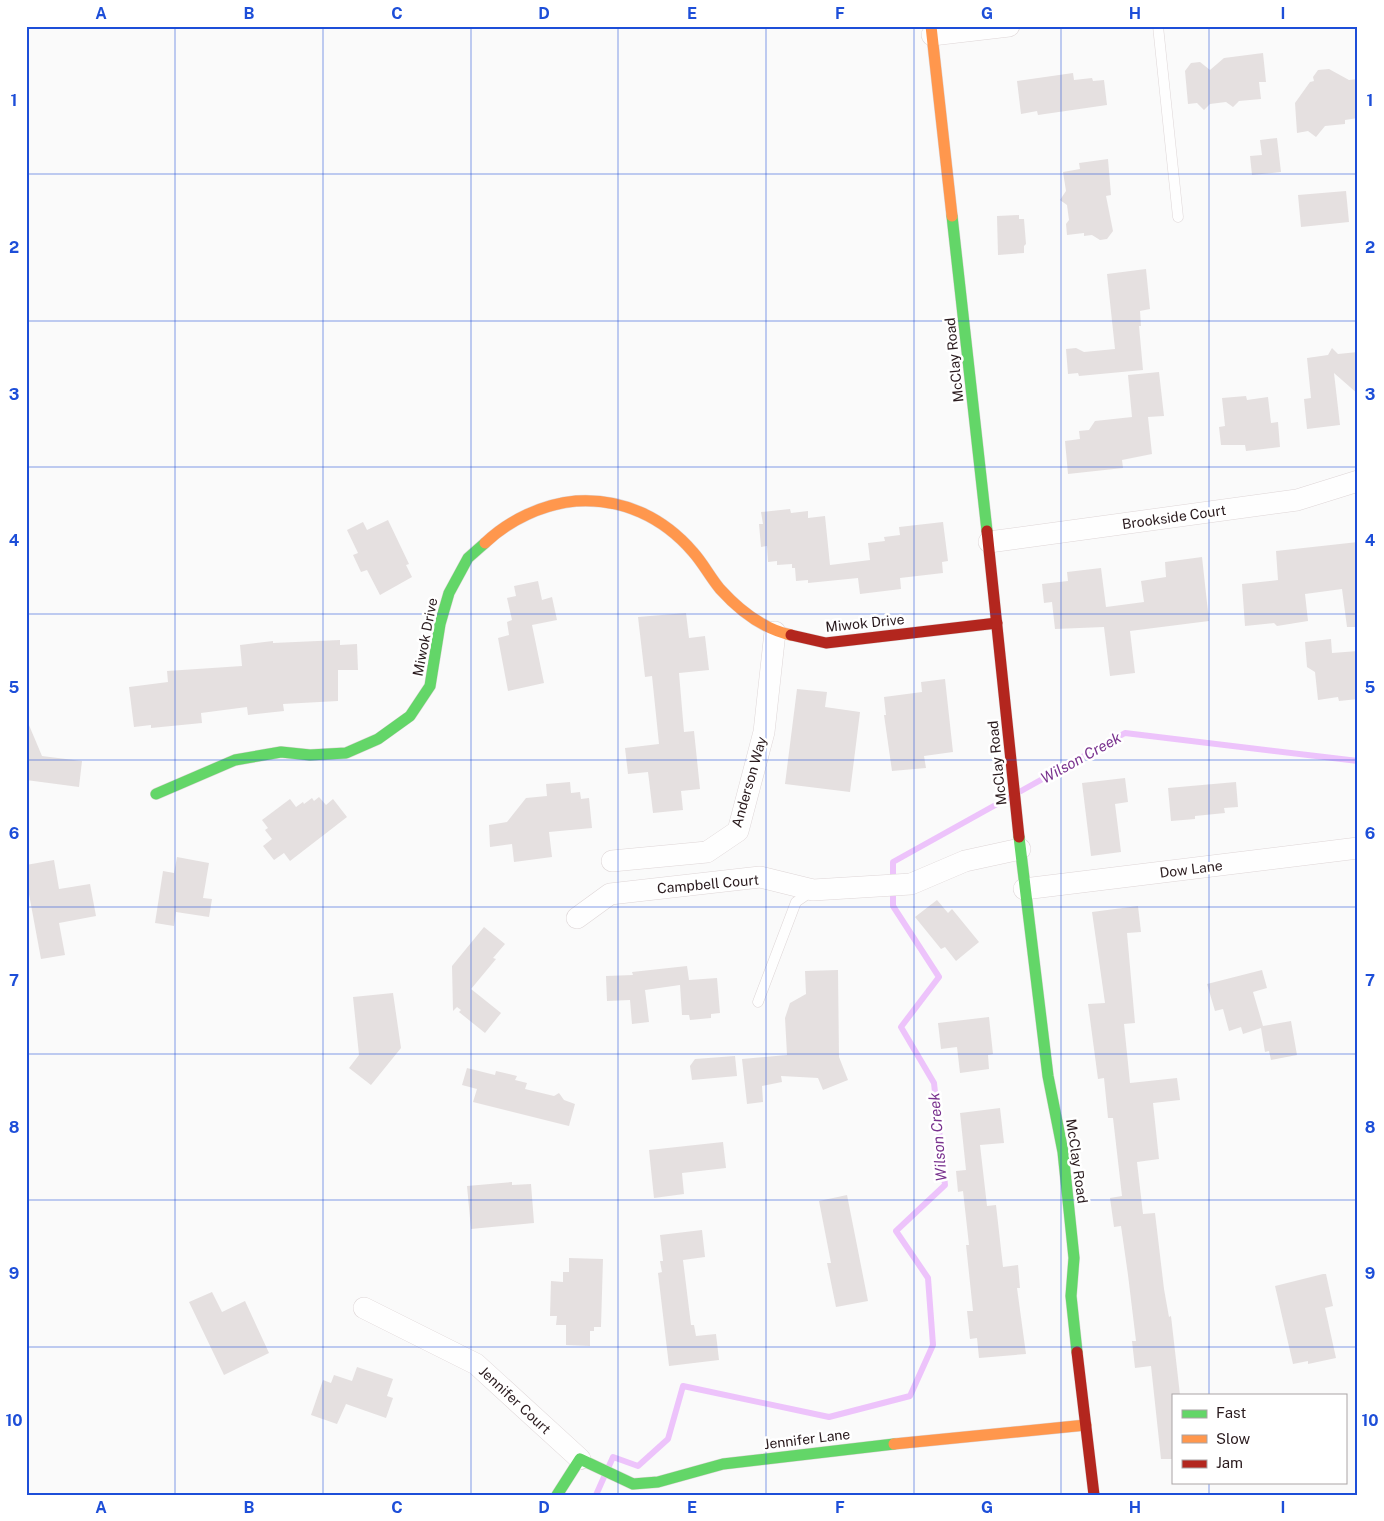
<svg xmlns="http://www.w3.org/2000/svg" width="1384" height="1521" font-family="'Public Sans',sans-serif">
<rect width="100%" height="100%" fill="#fafafa"/>
<g fill="none" stroke-linecap="round" stroke-linejoin="round">
<g stroke="#edc3fb" stroke-width="6">
<path d="M1021,791l104,-58 233,28"/>
<path d="M609,1466l4,-9 25,9 30,-27 15,-53 146,31 81,-21 23,-51 -5,-67 -32,-47 49,-46 -11,-102 -33,-56 38,-50 -46,-71v-44l115,-64"/>
<path d="M596,1495l8,-18"/>
</g>
</g>
<g fill="#e5e0e0">
<path d="M1263,53l3,29h-7l2,17 -22,2 -6,6 -7,-5 -16,2 -6,6 -7,-7 -9,1 -3,-33 6,-8 9,-1 10,8 14,-12z"/>
<path d="M1329,69l20,11 9,-1v39l-13,2v4l-20,2 -9,11 -8,-6 -11,2 -2,-30 15,-21 4,-1 -1,-4 5,-7z"/>
<path d="M1073,73l1,7 18,-2 1,3 11,-1 3,25 -69,10 -1,-4 -16,3 -4,-33z"/>
<path d="M1277,138l4,34 -29,3 -2,-19 12,-1 -2,-15z"/>
<path d="M1108,159l3,36 -5,1 7,35 -6,8 -7,1 -8,-5 -8,1v-3l-17,2 -1,-11 3,-4 -2,-15 -7,-5 6,-9 -3,-19 17,-3 -1,-6z"/>
<path d="M1346,191l3,31 -48,5 -3,-32z"/>
<path d="M1019,215v4h5l2,25 -2,2v7l-26,2 -1,-39z"/>
<path d="M1146,269l4,40 -10,2 1,15h-2l4,44 -64,6 -1,-3 -10,1 -2,-25 10,-1 8,4 31,-3 -8,-75z"/>
<path d="M1332,348l6,6 20,-2v42l-24,-21 6,52 -33,4 -3,-30 7,-1 -4,-40 21,-3z"/>
<path d="M1159,372l5,44 -16,1 4,37 -30,6 1,8 -55,6 -3,-33 15,-2 -1,-8 10,-1 6,-9 37,-4 -4,-42z"/>
<path d="M1246,396l1,4 21,-3 3,26 7,-1 2,25 -34,4 -1,-6h-24l-2,-18 6,-1 -3,-28z"/>
<path d="M790,509l1,4 17,-2v7l17,-2 5,49 40,-5 -2,-17 17,-2 -1,-4 16,-2 -1,-8 44,-5 5,39 -6,1 1,11 -43,5 1,11 -41,5 -2,-16 -50,5v-3l-12,1 -1,-13h-3v-4l-15,1v-4l-9,1 -1,-16 -6,1 -2,-23h4l-2,-12z"/>
<path d="M388,520l21,44 -3,1 6,12 -32,18 -13,-25 -6,2 -8,-17 5,-2 -11,-23 16,-8 4,8z"/>
<path d="M1358,542v85h-11l-5,-38 -37,5 3,27 -31,5 -3,-3 -29,3 -3,-42 36,-4 -2,-29z"/>
<path d="M1202,557l7,64 -79,10 5,42 -25,3 -6,-49 -49,2 -3,-27 -8,1 -2,-19 26,-3 -1,-9 34,-4 5,39 38,-5 -3,-21 25,-4 -1,-15z"/>
<path d="M538,581l4,19 10,-3 5,23 -25,5 12,58 -36,8 -10,-53 11,-3 -2,-13 5,-2 -5,-22 9,-2 -2,-10z"/>
<path d="M686,613l3,25 16,-2 4,34 -30,3 5,59 10,-1 6,58 -19,2 2,19 -30,3 -5,-41 -20,2 -3,-26 34,-4 -7,-68 -7,1 -7,-60z"/>
<path d="M1331,639l1,14 26,-2v48l-19,2 -1,-4 -20,3 -3,-28 -8,-5 -2,-25z"/>
<path d="M340,640v5l17,-1 1,26h-20v31l-55,3 1,7 -36,4 -1,-8 -46,6 1,10 -51,5v-3l-17,2 -5,-40 39,-5 -1,-11 75,-5 -2,-21 33,-4v2z"/>
<path d="M945,679l8,73 -29,4 2,12 -34,3 -8,-56h2l-2,-18 38,-5 -1,-10z"/>
<path d="M797,689l30,3 -2,15 35,5 -10,80 -65,-8z"/>
<path d="M26,718l16,38 40,5 -3,26 -53,-7z"/>
<path d="M1125,778l3,24 -13,2 6,48 -30,4 -9,-73z"/>
<path d="M570,782l1,11 9,-1 1,7 8,-1 3,30 -43,4 3,25 -38,5 -2,-18 -22,3 -1,-22 18,-3 19,-24 21,-2 -1,-12z"/>
<path d="M1236,782l2,25 -14,1 1,5 -30,3v3l-24,2 -3,-33z"/>
<path d="M319,797l7,8 7,-6 14,18 -57,44 -6,-8 -10,7 -11,-14 9,-7 -7,-9 3,-2 -6,-8 28,-21 6,8 7,-5 1,2 8,-6 2,3z"/>
<path d="M177,857l32,6 -6,35 9,1 -3,18 -33,-5 -2,14 -19,-3 8,-52 11,2z"/>
<path d="M54,860l5,29 31,-5 6,32 -37,7 6,32 -24,4 -15,-81v-13z"/>
<path d="M937,900l11,13 4,-4 27,33 -23,19 -11,-14 -4,2 -26,-32z"/>
<path d="M1138,906l3,26 -14,1 8,90 -11,1 6,59 47,-5 3,22 -27,3 6,56 -22,3 6,52 12,-1 9,76 5,28 2,-1 9,79h-7v64h-12l-10,-93 -16,2 -3,-27h4l-8,-66 -7,-49 -7,1 -4,-29 12,-2 -9,-78h-5l-4,-40 -6,1 -10,-75 17,-1 -13,-91z"/>
<path d="M484,927l21,17 -12,14 3,1 -25,30 30,24 -16,20 -26,-21 2,-2 -4,-3 -4,4 -1,-45z"/>
<path d="M687,966l2,14 28,-2 3,35 -9,1v4l-21,2 -1,-5h-7l-2,-30 -35,5 4,32 -17,2 -2,-24 -23,1 -1,-25 27,-1 -1,-3z"/>
<path d="M838,970l1,87 9,23 -25,10 -5,-12 -37,-2 1,6 -20,4 1,16 -16,2 -5,-45 45,-4 -2,-37 5,-15 16,-9 -1,-23z"/>
<path d="M1262,970l5,18 -14,4 10,34 28,-5 6,34 -26,5 -2,-9 -4,1 -4,-24 -18,6 -2,-7 -12,4 -6,-22 -8,2 -8,-27z"/>
<path d="M393,993l8,55 -30,37 -22,-17 10,-13 -6,-58z"/>
<path d="M989,1017l4,37 -5,1 1,14 -29,4 -3,-26 -16,2 -3,-26z"/>
<path d="M735,1056l2,20 -45,4 -2,-14 5,-7z"/>
<path d="M467,1068l28,7 1,-4 21,5 -2,4 12,3 -2,6 29,7 5,-3 5,7 11,4 -6,22 -96,-24 4,-13 -15,-4z"/>
<path d="M1000,1108l4,35 -24,2 7,61 9,-1 7,62 15,-2 2,23h-3l9,66 -47,4 -2,-20 -7,1 -3,-28h6l-7,-66h3l-6,-54 -5,1 -2,-21 10,-1 -6,-57z"/>
<path d="M723,1142l3,26 -44,5 2,21 -30,4 -5,-48z"/>
<path d="M512,1182v3l19,-1 3,39 -63,6 -4,-43z"/>
<path d="M847,1195l21,106 -32,6 -9,-44h4l-12,-62z"/>
<path d="M702,1230l3,27 -22,3 8,65h3l2,11 20,-2 3,26 -50,6 -11,-93 4,-1 -2,-11h3l-3,-26z"/>
<path d="M569,1258l34,1 -2,68h-7v4h-4v15l-24,-1v-20h-10l1,-9h-7l1,-35 12,1v-10h6z"/>
<path d="M1323,1274h3l7,32 -8,2 11,50 -28,6v-3l-15,3 -18,-78z"/>
<path d="M212,1292l10,20 23,-11 24,52 -45,22 -35,-73z"/>
<path d="M357,1367l36,12 -6,17 6,2 -7,20 -40,-14 -9,20 -26,-9 12,-35 8,3 3,-8 18,6z"/>
</g>
<g fill="none" stroke-linecap="round" stroke-linejoin="round">
<defs>
<g id="lane">
<path d="M1158,26l20,191"/>
<path d="M758,1002l38,-100 16,-11"/>
</g>
<g id="street">
<path d="M932,35l77,-9"/>
<path d="M989,542l308,-42 61,-19"/>
<path d="M612,861l95,-9 31,-21 26,-99 11,-100"/>
<path d="M1024,889l334,-41"/>
<path d="M577,918l33,-24 150,-17 53,13 98,-6 54,-23 55,-12"/>
<path d="M364,1308l112,56 104,95"/>
</g>
<g id="fast">
<path d="M952,216l35,315"/>
<path d="M156,794l79,-34 46,-8 29,3 36,-2 32,-14 32,-23 20,-30 10,-62 9,-31 19,-35 17,-15"/>
<path d="M1019,837l29,239 15,76 11,106 -3,38 6,56"/>
<path d="M557,1495l23,-36 53,25 25,-2 65,-18 171,-20"/>
</g>
<g id="slow">
<path d="M931,26l21,190"/>
<path d="M485,543c24,-23 58,-39 91,-42 46,-3 87,16 117,51 10,11 17,25 27,37 19,21 43,40 71,46"/>
<path d="M894,1444l192,-19"/>
</g>
<g id="jam">
<path d="M987,531l32,306"/>
<path d="M791,635l35,8 171,-20"/>
<path d="M1077,1352l17,143"/>
</g>
</defs>
<use href="#lane" stroke="#ded6d7" stroke-width="11"/>
<use href="#street" stroke="#ded6d7" stroke-width="22"/>
<use href="#fast" stroke="#ded6d7" stroke-width="12"/>
<use href="#slow" stroke="#ded6d7" stroke-width="12"/>
<use href="#jam" stroke="#ded6d7" stroke-width="12"/>
<use href="#lane" stroke="#fefefe" stroke-width="10"/>
<use href="#street" stroke="#fefefe" stroke-width="21"/>
<use href="#fast" stroke="#63d668" stroke-width="11"/>
<use href="#slow" stroke="#ff974d" stroke-width="11"/>
<use href="#jam" stroke="#b3261e" stroke-width="11"/>
</g>
<path fill="none" stroke="#1d4ed8" stroke-width="1" stroke-opacity="0.55" d="M175,26v1469M323,26v1469M471,26v1469M618,26v1469M766,26v1469M914,26v1469M1061,26v1469M1209,26v1369M26,174h1332M26,321h1332M26,467h1332M26,614h1332M26,760h1332M26,907h1332M26,1054h1332M26,1200h1332M26,1347h1332M1209,1482v13"/>
<g text-anchor="middle" stroke-width="5" stroke-linejoin="round" paint-order="stroke">
<g font-size="14" fill="#2a1b1e" stroke="#fff">
<text transform="translate(954 360) rotate(-96)" y="5">McClay Road</text>
<text transform="translate(1174 517) rotate(-8)" y="5">Brookside Court</text>
<text transform="translate(865 623) rotate(-6)" y="5">Miwok Drive</text>
<text transform="translate(425 637) rotate(-79)" y="5">Miwok Drive</text>
<text transform="translate(997 763) rotate(-96)" y="5">McClay Road</text>
<text transform="translate(749 782) rotate(-74)" y="5">Anderson Way</text>
<text transform="translate(1191 869) rotate(-7)" y="5">Dow Lane</text>
<text transform="translate(708 884) rotate(-5)" y="5">Campbell Court</text>
<text transform="translate(1077 1161) rotate(82)" y="5">McClay Road</text>
<text transform="translate(515 1400) rotate(43)" y="5">Jennifer Court</text>
<text transform="translate(807 1439) rotate(-7)" y="5">Jennifer Lane</text>
</g>
<g font-size="15" font-style="italic" fill="#79328e" stroke="#fff">
<text transform="translate(1081 758) rotate(-29)" y="5">Wilson Creek</text>
<text transform="translate(938 1137) rotate(-95)" y="5">Wilson Creek</text>
</g>
</g>
<rect width="1384" height="1521" fill="none" stroke="#ffffff" stroke-width="55"/>
<rect x="1172" y="1394" width="175" height="90" fill="#ffffff" stroke="#aaa4a5"/>
<rect x="1182" y="1410" width="25" height="8" fill="#63d668" stroke="#aaa4a5"/>
<text x="1216" y="1418" font-size="15" fill="#2a1b1e">Fast</text>
<rect x="1182" y="1435" width="25" height="8" fill="#ff974d" stroke="#aaa4a5"/>
<text x="1216" y="1444" font-size="15" fill="#2a1b1e">Slow</text>
<rect x="1182" y="1460" width="25" height="8" fill="#b3261e" stroke="#aaa4a5"/>
<text x="1216" y="1468" font-size="15" fill="#2a1b1e">Jam</text>
<rect x="28" y="28" width="1328" height="1466" fill="none" stroke="#1d4ed8" stroke-width="2"/>
<g font-size="16" text-anchor="middle" font-weight="bold" fill="#1d4ed8">
<text x="101" y="19">A</text>
<text x="249" y="19">B</text>
<text x="397" y="19">C</text>
<text x="544" y="19">D</text>
<text x="692" y="19">E</text>
<text x="840" y="19">F</text>
<text x="987" y="19">G</text>
<text x="1135" y="19">H</text>
<text x="1283" y="19">I</text>
<text x="14" y="106">1</text>
<text x="1370" y="106">1</text>
<text x="14" y="253">2</text>
<text x="1370" y="253">2</text>
<text x="14" y="400">3</text>
<text x="1370" y="400">3</text>
<text x="14" y="546">4</text>
<text x="1370" y="546">4</text>
<text x="14" y="693">5</text>
<text x="1370" y="693">5</text>
<text x="14" y="839">6</text>
<text x="1370" y="839">6</text>
<text x="14" y="986">7</text>
<text x="1370" y="986">7</text>
<text x="14" y="1133">8</text>
<text x="1370" y="1133">8</text>
<text x="14" y="1279">9</text>
<text x="1370" y="1279">9</text>
<text x="14" y="1426">10</text>
<text x="1370" y="1426">10</text>
<text x="101" y="1513">A</text>
<text x="249" y="1513">B</text>
<text x="397" y="1513">C</text>
<text x="544" y="1513">D</text>
<text x="692" y="1513">E</text>
<text x="840" y="1513">F</text>
<text x="987" y="1513">G</text>
<text x="1135" y="1513">H</text>
<text x="1283" y="1513">I</text>
</g>
</svg>
